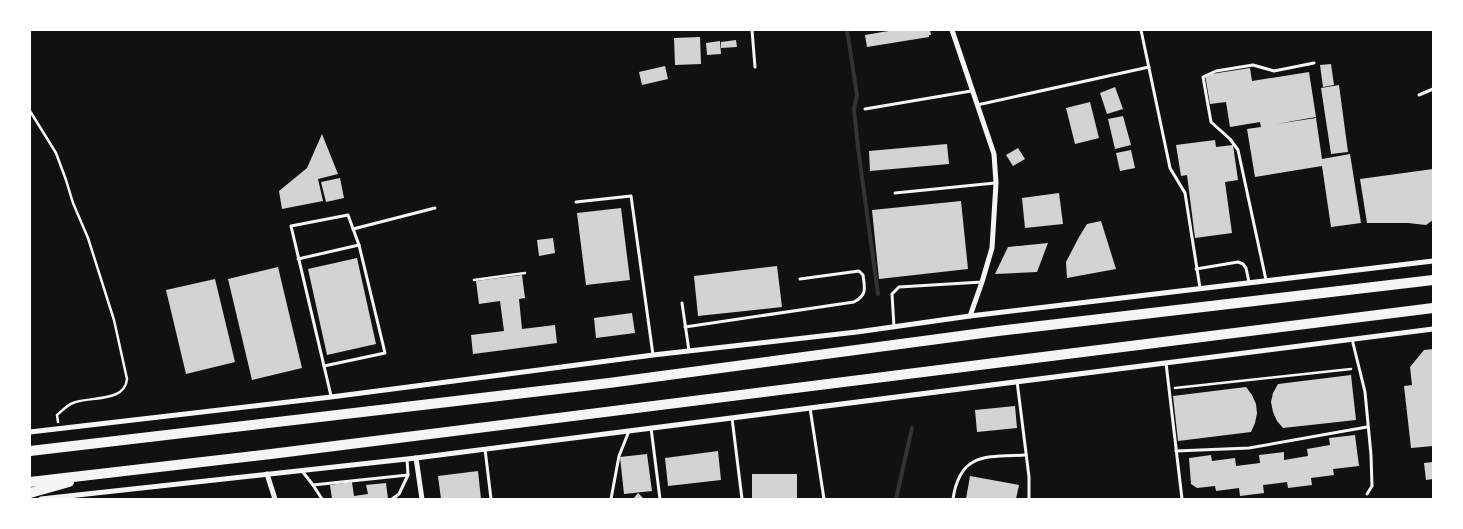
<svg xmlns="http://www.w3.org/2000/svg" width="1463" height="529" font-family="Arial,sans-serif">
<rect width="100%" height="100%" fill="#111"/>
<g fill="none" stroke-linecap="round" stroke-linejoin="round">
<g stroke="#333" stroke-width="4">
<path d="M847,30l10,65 -3,14 4,39 20,146"/>
<path d="M896,499l16,-71"/>
</g>
</g>
<g fill="#d3d3d3">
<path d="M894,30h36l1,5h-2v2l-62,10 -2,-12z"/>
<path d="M700,37l1,27 -26,1 -1,-27z"/>
<path d="M736,40l1,7 -16,1v-6z"/>
<path d="M720,41l1,13 -14,1 -1,-12z"/>
<path d="M1331,64l3,21 -11,2 -3,-22z"/>
<path d="M665,66l3,13 -26,6 -3,-13z"/>
<path d="M1250,68l2,13 57,-9 7,45 -40,7 40,-6 6,41 28,-5 11,69 -30,4 -9,-61 -67,11 -8,-48 14,-2 -1,-5 -30,5 -4,-25 -16,2 -5,-29z"/>
<path d="M1339,85l9,67 -17,2 -10,-66z"/>
<path d="M1115,87l8,22 -16,5 -7,-21z"/>
<path d="M1090,102l9,36 -24,6 -9,-36z"/>
<path d="M1123,116l8,29 -16,4 -7,-30z"/>
<path d="M322,134l16,40 -20,5 5,22 -41,8 -3,-18 28,-23z"/>
<path d="M1215,140l1,7 17,-2 5,35 -13,2 7,51 -37,5 -8,-63 -6,1 -5,-31z"/>
<path d="M947,144l2,20 -79,7 -1,-20z"/>
<path d="M1018,148l7,11 -12,7 -7,-11z"/>
<path d="M1131,150l4,18 -15,3 -4,-18z"/>
<path d="M1433,169v51l-7,5 -18,-2h-41l-7,-44z"/>
<path d="M340,178l4,20 -18,4 -5,-20z"/>
<path d="M1059,193l4,31 -38,4 -3,-30z"/>
<path d="M961,201l7,68 -89,10 -7,-69z"/>
<path d="M621,208l9,72 -44,5 -9,-72z"/>
<path d="M1101,221l15,48 -49,9 -1,-16 13,-25 8,-13z"/>
<path d="M553,238l2,15 -16,3 -2,-16z"/>
<path d="M1048,243l-11,29 -42,2 13,-27z"/>
<path d="M357,258l19,86 -49,11 -19,-86z"/>
<path d="M777,266l5,41 -84,9 -4,-40z"/>
<path d="M278,267l24,101 -50,12 -24,-101z"/>
<path d="M522,275l3,23 -6,1 3,30 33,-4 2,18 -84,11 -2,-19 33,-4 -4,-30 -21,3 -3,-23z"/>
<path d="M215,279l20,83 -49,12 -20,-84z"/>
<path d="M632,313l3,20 -39,5 -2,-20z"/>
<path d="M1433,349v97l-22,2 -7,-62 8,-1 -2,-18 14,-17z"/>
<path d="M1351,375l5,45 -73,8 -6,-7 -4,-9 -2,-10 2,-9 5,-9z"/>
<path d="M1246,387l6,8 4,9 1,9 -2,10 -4,9 -73,9 -5,-45z"/>
<path d="M1015,406l2,22 -40,4 -2,-22z"/>
<path d="M1355,435l4,31 -26,3 1,6 -23,3 1,7 -24,3 -1,-6 -24,3 1,8 -24,3 -1,-8 -23,3 -1,-5 -18,2 -6,-4 -2,-26 22,-3 1,6 23,-3 1,8 24,-3 -1,-8 25,-3v8l24,-4 -1,-7 23,-4 -1,-7z"/>
<path d="M718,451l3,29 -53,6 -3,-28z"/>
<path d="M647,454l5,37 -28,3 -4,-37z"/>
<path d="M1433,462v17l-7,1 -2,-17z"/>
<path d="M478,471l3,28h-40l-3,-23z"/>
<rect x="752" y="474" width="45" height="25"/>
<path d="M970,476l49,9 -3,14h-50z"/>
<path d="M352,482l2,14 14,-2 -2,-9 20,-2 2,16h-56l-2,-14z"/>
<path d="M638,493l6,6h-11z"/>
</g>
<g fill="none" stroke-linecap="round" stroke-linejoin="round">
<g stroke="#f5f5f5" stroke-width="2.5">
<path d="M30,111l26,42 10,27 7,23 15,35 26,82 13,59c-2,24 -38,17 -54,24 -6,2 -11,8 -16,12l1,7"/>
<path d="M474,280l51,-7"/>
<path d="M1175,388l176,-19"/>
</g>
<g stroke="#f5f5f5" stroke-width="3">
<path d="M752,30l3,37"/>
<path d="M1141,30l29,138 15,25 15,95"/>
<path d="M1419,95l14,-6"/>
<path d="M977,105l172,-38"/>
<path d="M865,109l106,-18"/>
<path d="M895,193l100,-10"/>
<path d="M576,202l55,-6 22,159"/>
<path d="M353,229l82,-21"/>
<path d="M298,259l61,-14 -11,-30 -57,11 33,140"/>
<path d="M1196,269l42,-7 5,2 3,4 3,14"/>
<path d="M1266,280l-28,-130 -8,-11 -19,-17 -8,-45 13,-6 37,-6 21,6 40,-8"/>
<path d="M682,303l7,48"/>
<path d="M685,327l169,-25c13,-7 11,-13 9,-27l-4,-4 -59,8"/>
<path d="M894,327l-2,-33 7,-7 83,-5"/>
<path d="M1352,339l13,53 6,63 1,31 -5,8"/>
<path d="M1166,363l16,136"/>
<path d="M1017,381l12,96v22"/>
<path d="M331,396l-7,-30 61,-13 -26,-108"/>
<path d="M810,408l14,91"/>
<path d="M732,418l10,81"/>
<path d="M651,428l9,71"/>
<path d="M485,449l6,50"/>
<path d="M1176,451l73,-3 118,-21"/>
<path d="M302,471l11,14 95,-10 -1,-16"/>
<path d="M313,485l9,14"/>
<path d="M392,499l7,-5 9,-19"/>
<path d="M611,499l8,-43 10,-25"/>
<path d="M953,499c7,-47 33,-42 73,-44"/>
</g>
<g stroke="#f5f5f5" stroke-width="5">
<path d="M952,30l42,124 2,29 -4,65 -10,34 -12,34"/>
<path d="M30,432l301,-35 322,-42 204,-23 113,-16 463,-55"/>
<path d="M416,458l6,41"/>
<path d="M267,474l8,25"/>
<path d="M41,499l375,-41 1017,-129"/>
</g>
<g stroke="#f5f5f5" stroke-width="10">
<path d="M30,451l579,-68 389,-52 435,-51"/>
<path d="M30,482l241,-28 1162,-146"/>
<path d="M30,493l39,-11"/>
</g>
</g>
<rect width="1463" height="529" fill="none" stroke="#ffffff" stroke-width="62"/>
</svg>
